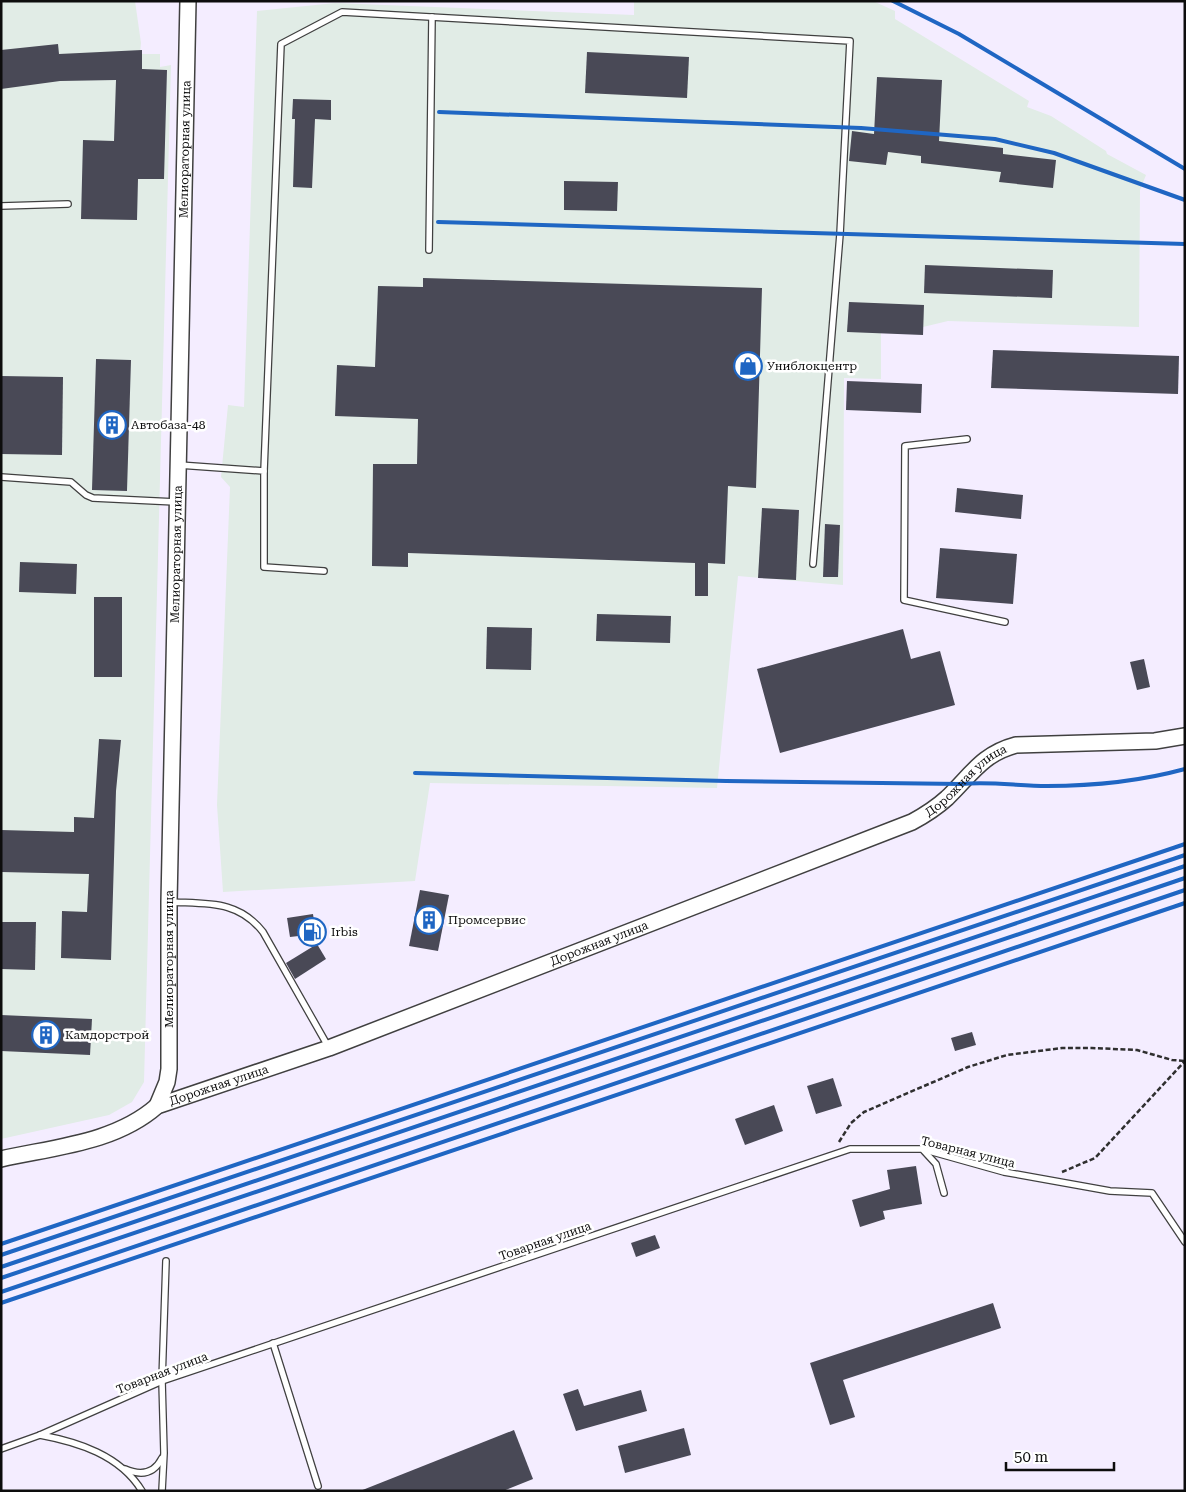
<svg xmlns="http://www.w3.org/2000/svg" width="1186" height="1492" font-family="'Roboto Serif',serif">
<rect width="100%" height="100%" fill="#f4edff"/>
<g fill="#e1ece6">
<path d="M1,1h134l6,42 -1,11h20v13l11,-2 -27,1017 -12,20 -23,13 -108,24z"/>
<path d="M634,1h239l22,10v8l134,82 -2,6 24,9 55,35 1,3 39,21 -6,15 -1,137 -191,-6 -25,6h-42v52l-37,-1 -1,207 -105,-9 -21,212 -287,-5 -15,98 -192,11 -6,-87 13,-318 -9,-10 7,-72 16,2 13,-396 78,-8 299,12z"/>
</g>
<g fill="#494956">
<path d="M58,44l1,10 83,-4v19l25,1 -3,109h-26l-1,41 -56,-1 2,-79 31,1 2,-61 -56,1 -59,8v-39z"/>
<path d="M587,52l102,5 -2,41 -102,-5z"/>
<path d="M877,77l65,3 -3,61 64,7v6l53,6 -3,28 -54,-6 2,-10 -80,-9v-7l-33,-4 -2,13 -37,-4 3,-30 22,3z"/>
<path d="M293,99l38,1v20l-16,-1 -3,69 -19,-1 2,-68h-3z"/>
<path d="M564,181l54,1 -1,29 -53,-1z"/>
<path d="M925,265l128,5 -1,28 -128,-5z"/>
<path d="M423,278l339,10 -6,200 -28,-2 -3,78 -17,-1v33h-13v-33l-287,-10v14l-36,-1 1,-102h44l1,-45 -83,-3 2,-51 38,2 3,-81 45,1z"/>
<path d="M849,302l75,3 -1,30 -76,-3z"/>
<path d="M993,350l186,6 -1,38 -187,-6z"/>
<path d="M96,359l35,1 -4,131 -35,-1z"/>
<path d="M1,376l62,1 -1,78 -61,-1z"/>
<path d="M847,381l75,3 -1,29 -75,-3z"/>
<path d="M957,488l66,7 -2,24 -66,-7z"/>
<path d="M762,508l37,2 -3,70 -38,-2z"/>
<path d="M825,524l15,1 -2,52h-15z"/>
<path d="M940,548l77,6 -4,50 -77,-6z"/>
<path d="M20,562l57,2 -1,30 -57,-2z"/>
<rect x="94" y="597" width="28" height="80"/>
<path d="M597,614l74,2 -1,27 -74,-2z"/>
<path d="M487,627l45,1 -1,42 -45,-1z"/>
<path d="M903,629l8,30 29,-8 15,54 -175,48 -23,-84z"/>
<path d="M1144,659l6,28 -13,3 -7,-28z"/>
<path d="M99,739l22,1 -5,51 -5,169 -50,-2 1,-47 25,1 2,-38 -88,-2v-42l73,2v-15l20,1z"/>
<path d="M420,890l29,5 -11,56 -29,-5z"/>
<path d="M313,914l3,20 -26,3 -3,-19z"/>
<path d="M1,922h35l-1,48 -34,-1z"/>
<path d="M317,944l9,15 -31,20 -9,-16z"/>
<path d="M1,1015l91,4 -2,36 -89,-4z"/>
<path d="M972,1032l4,13 -21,6 -4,-13z"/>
<path d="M833,1078l9,28 -26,8 -9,-28z"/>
<path d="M774,1105l9,26 -38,14 -10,-26z"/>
<path d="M916,1166l6,38 -39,7 2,8 -25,8 -8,-27 38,-11 -3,-19z"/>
<path d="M655,1235l5,13 -24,9 -5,-14z"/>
<path d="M993,1303l8,25 -158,52 12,37 -25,8 -20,-62z"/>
<path d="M578,1389l6,17 57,-16 6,21 -71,20 -13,-37z"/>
<path d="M684,1428l7,27 -66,18 -7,-27z"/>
<path d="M514,1430l19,49 -30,12h-143z"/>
</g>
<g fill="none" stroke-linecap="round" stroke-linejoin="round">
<defs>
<g id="service">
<path d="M1,206l67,-2"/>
<path d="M429,250l3,-233"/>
<path d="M967,439l-62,7 -1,154 101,22"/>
<path d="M179,465l85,6v96l60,4"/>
<path d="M264,471l17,-427 61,-32 508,29 -10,193 -27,330"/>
<path d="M1,477l70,5 15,13 7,3 83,4"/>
<path d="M170,902c38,2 68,-2 93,30l66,116"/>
<path d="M924,1151l12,13 8,29"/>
<path d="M273,1343l45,143"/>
<path d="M40,1435c38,7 80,20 102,56"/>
<path d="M1,1449l39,-14 122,-54 688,-232h72l82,23 106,19 42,2 33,49"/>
<path d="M125,1469c16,7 29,5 37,-11"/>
<path d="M162,1491l2,-38 -2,-72 4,-120"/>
</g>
<g id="tertiary">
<path id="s1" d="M157,1106l10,-24 2,-13v-167l19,-901"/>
<path id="s2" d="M1,1159c53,-12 114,-16 156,-53l172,-58 583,-226c13,-7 24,-14 35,-24 24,-23 35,-44 69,-53l139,-4 30,-5"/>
</g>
</defs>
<use href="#service" stroke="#404040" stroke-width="8"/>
<use href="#tertiary" stroke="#404040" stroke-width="18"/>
<g stroke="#2f2f2f" stroke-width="2.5" stroke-dasharray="5 2.5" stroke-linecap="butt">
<path d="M839,1142l12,-19 13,-11 104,-45 39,-12 55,-7h30l45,2 35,10 13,1"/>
<path d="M1062,1172l33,-14 90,-97"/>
</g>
<use href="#service" stroke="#fff" stroke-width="5.5"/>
<use href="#tertiary" stroke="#fff" stroke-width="15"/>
<g stroke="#1f66c3" stroke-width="4">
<path d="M893,1l66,33 226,135"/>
<path d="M439,112l422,16 134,11 59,14 131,47"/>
<path d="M438,222l747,22"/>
<path d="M415,773l311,8 235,3c29,-3 57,2 86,2 45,0 94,-5 138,-17"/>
<path d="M1,1244l1184,-400"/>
<path d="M1,1255l1184,-400"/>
<path d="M1,1267l1184,-401"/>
<path d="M1,1278l1184,-400"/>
<path d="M1,1292l1184,-402"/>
<path d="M1,1303l1184,-400"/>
</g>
</g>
<defs>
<symbol id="shop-ring" viewBox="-11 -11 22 22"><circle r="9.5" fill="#fff" stroke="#1f66c3" stroke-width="1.5"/><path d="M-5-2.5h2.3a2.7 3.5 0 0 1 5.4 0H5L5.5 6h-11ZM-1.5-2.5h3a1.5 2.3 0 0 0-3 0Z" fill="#1f66c3"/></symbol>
<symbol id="building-ring" viewBox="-11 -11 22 22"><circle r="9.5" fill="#fff" stroke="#1f66c3" stroke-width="1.5"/><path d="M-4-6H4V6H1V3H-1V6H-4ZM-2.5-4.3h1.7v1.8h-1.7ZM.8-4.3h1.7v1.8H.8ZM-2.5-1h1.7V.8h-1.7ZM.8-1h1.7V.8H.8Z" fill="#1f66c3"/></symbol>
<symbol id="fuel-ring" viewBox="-11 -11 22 22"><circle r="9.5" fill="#fff" stroke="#1f66c3" stroke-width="1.5"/><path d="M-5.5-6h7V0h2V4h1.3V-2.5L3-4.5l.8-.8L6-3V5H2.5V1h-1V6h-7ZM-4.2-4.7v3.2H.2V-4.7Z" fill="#1f66c3"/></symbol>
</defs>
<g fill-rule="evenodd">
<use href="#shop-ring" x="732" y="350" width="32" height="32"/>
<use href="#building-ring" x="96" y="409" width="32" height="32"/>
<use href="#building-ring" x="413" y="904" width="32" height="32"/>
<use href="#fuel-ring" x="296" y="916" width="32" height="32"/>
<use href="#building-ring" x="30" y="1019" width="32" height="32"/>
</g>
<g text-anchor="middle" stroke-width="5" stroke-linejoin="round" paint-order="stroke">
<g font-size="12" fill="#0d0d0d" stroke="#fff">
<text dy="4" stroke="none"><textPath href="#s1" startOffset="959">Мелиораторная улица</textPath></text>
<text dy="4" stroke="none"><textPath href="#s1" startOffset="554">Мелиораторная улица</textPath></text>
<text dy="4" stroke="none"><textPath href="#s2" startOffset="1042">Дорожная улица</textPath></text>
<text dy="4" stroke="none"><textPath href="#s2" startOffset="638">Дорожная улица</textPath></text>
<text dy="4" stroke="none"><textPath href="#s1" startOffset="149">Мелиораторная улица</textPath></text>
<text dy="4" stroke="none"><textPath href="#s2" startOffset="232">Дорожная улица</textPath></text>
<text transform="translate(968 1152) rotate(14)" y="4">Товарная улица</text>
<text transform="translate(545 1241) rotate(-19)" y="4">Товарная улица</text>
<text transform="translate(162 1373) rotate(-21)" y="4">Товарная улица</text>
</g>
<g font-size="12" fill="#0d0d0d" stroke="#fff" text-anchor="start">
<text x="767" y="370">Униблокцентр</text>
<text x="131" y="429">Автобаза-48</text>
<text x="448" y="924">Промсервис</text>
<text x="331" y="936">Irbis</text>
<text x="65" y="1039">Камдорстрой</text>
</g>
</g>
<rect width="1186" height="1492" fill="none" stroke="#0d0d0d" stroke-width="5"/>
<path d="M1006 1462v8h108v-8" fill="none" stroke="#0d0d0d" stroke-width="2.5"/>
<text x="1014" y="1462" font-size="15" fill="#0d0d0d" stroke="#ffffff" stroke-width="4" paint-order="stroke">50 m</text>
</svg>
